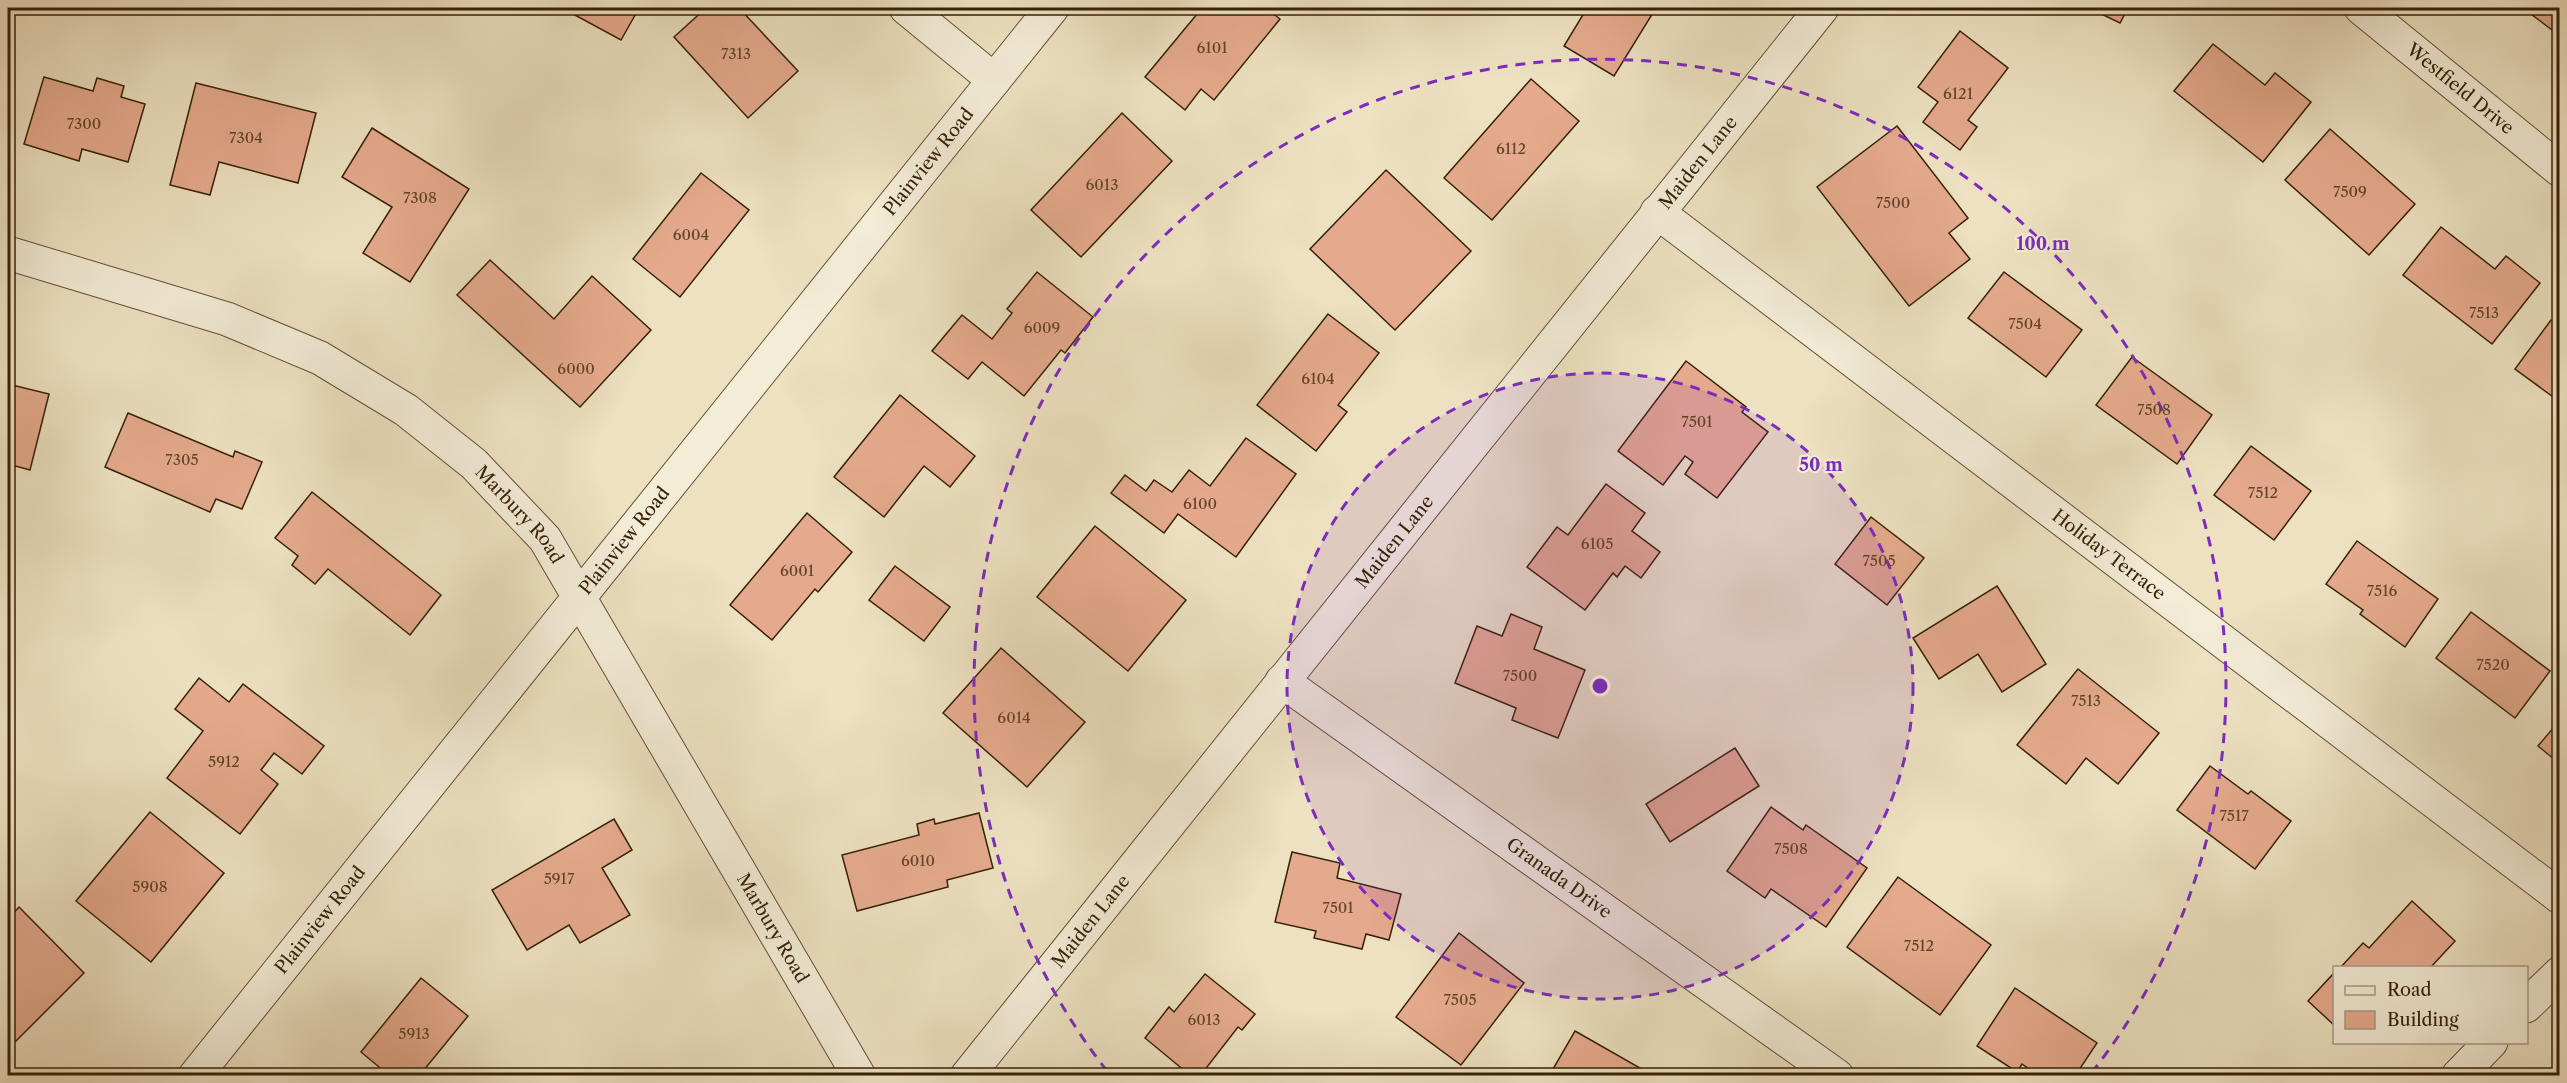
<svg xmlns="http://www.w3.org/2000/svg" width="2567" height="1083" font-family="'Libre Caslon Text',serif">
<rect width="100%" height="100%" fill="#ede1c1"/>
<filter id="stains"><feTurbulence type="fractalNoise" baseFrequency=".00333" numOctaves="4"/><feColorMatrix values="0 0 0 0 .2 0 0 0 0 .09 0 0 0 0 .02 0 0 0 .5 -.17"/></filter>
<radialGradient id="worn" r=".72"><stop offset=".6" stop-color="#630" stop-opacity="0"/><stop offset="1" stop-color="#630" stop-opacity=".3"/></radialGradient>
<g fill="#e5aa8d" stroke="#362107" stroke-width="1.5">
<path d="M562,8h77l-18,32z"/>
<path d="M706,8h33l59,63 -50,47 -74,-81z"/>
<path d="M1202,8h64l14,11 -66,81 -13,-11 -16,21 -40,-33z"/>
<path d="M1587,8h69l-42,68 -50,-30z"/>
<path d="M2089,8h39l-8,15z"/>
<path d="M2523,8h37v28z"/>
<path d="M1960,31l48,37 -40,52 9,7 -17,23 -37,-28 15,-20 -20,-15z"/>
<path d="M2213,44l52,41 10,-12 36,29 -48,60 -89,-71z"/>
<path d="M44,77l49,14 4,-13 27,8 -3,11 24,7 -17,58 -46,-13 -3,12 -55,-17z"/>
<path d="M1531,79l48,42 -87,99 -48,-42z"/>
<path d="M196,83l120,30 -18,70 -79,-21 -9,33 -40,-10z"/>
<path d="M1122,113l50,48 -91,96 -50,-47z"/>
<path d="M1897,126l71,92 -19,15 21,26 -61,47 -92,-119z"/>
<path d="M372,128l97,61 -59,93 -47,-29 29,-46 -50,-30z"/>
<path d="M2330,129l85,75 -46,51 -84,-75z"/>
<path d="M1386,170l85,81 -76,79 -85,-81z"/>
<path d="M701,173l48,37 -69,87 -47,-38z"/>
<path d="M2441,227l54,42 11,-13 34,27 -48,61 -89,-69z"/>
<path d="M490,260l64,59 38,-43 59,54 -71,77 -123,-112z"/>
<path d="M1037,272l56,45 -28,36 -4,-3 -37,46 -42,-34 -14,17 -36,-28 30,-36 30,24 20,-26 -5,-4z"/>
<path d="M2004,272l78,58 -36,47 -78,-59z"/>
<path d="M1328,314l51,39 -41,52 9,7 -31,39 -59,-46z"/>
<path d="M2551,320l9,6v76l-45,-33z"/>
<path d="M2132,357l80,58 -35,49 -81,-59z"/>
<path d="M1686,361l60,46 -4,5 26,20 -51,66 -32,-24 8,-12 -8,-6 -22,29 -45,-34z"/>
<path d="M8,384l41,10 -19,76 -22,-6z"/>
<path d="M900,395l75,61 -25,31 -26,-21 -40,51 -50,-40z"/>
<path d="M128,413l105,44 2,-6 27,11 -20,47 -26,-10 -6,13 -105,-45z"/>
<path d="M1246,438l50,36 -60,83 -58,-43 -14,19 -53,-40 14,-18 21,16 8,-11 18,12 17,-22 21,16z"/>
<path d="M2251,446l60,45 -37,49 -60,-45z"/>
<path d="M1606,484l39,29 -13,18 28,21 -19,26 -16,-12 -8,11 -4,-4 -28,37 -58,-43 30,-40 11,8z"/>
<path d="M312,492l129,103 -31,40 -82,-66 -13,15 -23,-19 6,-9 -23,-18z"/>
<path d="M807,513l45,39 -34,40 -3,-3 -43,51 -42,-35z"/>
<path d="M1871,517l53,41 -37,47 -52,-41z"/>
<path d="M1095,526l91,74 -58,71 -91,-74z"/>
<path d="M2357,541l81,58 -33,48 -45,-33 3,-4 -37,-26z"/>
<path d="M895,566l55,41 -26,34 -55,-41z"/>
<path d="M1997,586l49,78 -44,28 -24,-38 -39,25 -26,-41z"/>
<path d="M2471,612l79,59 -35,47 -79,-60z"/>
<path d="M1511,614l31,13 -8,22 51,21 -27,68 -46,-18 4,-12 -61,-25 22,-57 25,10z"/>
<path d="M1001,648l84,74 -58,65 -84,-74z"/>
<path d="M2078,669l81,64 -41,51 -32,-26 -20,26 -49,-39z"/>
<path d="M199,678l30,24 14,-18 81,62 -22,28 -28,-21 -13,17 17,14 -38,50 -73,-56 36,-47 -28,-22z"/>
<path d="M2560,720v44l-22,-18z"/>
<path d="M1735,748l24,38 -89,56 -24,-38z"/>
<path d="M2210,766l38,28 3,-3 40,30 -36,48 -78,-59z"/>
<path d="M1771,807l32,23 3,-5 61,43 -41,59 -55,-38 -6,9 -38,-27z"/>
<path d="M150,812l74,61 -73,89 -75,-61z"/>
<path d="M979,813l14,55 -46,12 1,7 -91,24 -15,-56 77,-20 -2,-11 17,-5 1,5z"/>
<path d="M614,819l18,31 -30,18 28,47 -50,28 -11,-18 -42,25 -35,-60z"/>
<path d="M1292,852l48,11 -3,15 64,16 -12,46 -23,-6 -4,15 -48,-11 2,-7 -41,-9z"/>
<path d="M1898,877l93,68 -51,70 -93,-68z"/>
<path d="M2412,901l43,40 -25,27h-90l23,-25 6,5z"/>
<path d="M19,907l65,66 -76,76v-130z"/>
<path d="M1459,933l65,50 -63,82 -65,-48z"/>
<path d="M2334,973v52l-26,-24z"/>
<path d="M1205,974l50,40 -13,16 -4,-3 -38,49h-9l-46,-38 24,-31 5,5z"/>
<path d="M421,978l47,38 -49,60h-29l-29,-24z"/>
<path d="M2015,988l82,55 -22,33h-36l-17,-12 -5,8 -40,-26z"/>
<path d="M1575,1031l79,45h-105z"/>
</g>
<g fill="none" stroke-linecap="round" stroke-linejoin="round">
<defs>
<g id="minor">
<path d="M906,8l88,72"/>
<path id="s1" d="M2361,8l199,162"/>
<path id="s2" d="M1657,212l903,685"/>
<path id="s3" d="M8,253l219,66 93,39 86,52 68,54 71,75 314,537"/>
<path id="s4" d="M1282,681l555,395"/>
<path d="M2526,1006l34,-33"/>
<path id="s5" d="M195,1076l857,-1068"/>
<path id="s6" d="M967,1076l855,-1068"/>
<path d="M2458,1076l33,-34"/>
</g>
</defs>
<use href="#minor" stroke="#645136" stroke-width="35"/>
<use href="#minor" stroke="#f3ecd7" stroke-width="33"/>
</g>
<circle cx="1600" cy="686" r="313" fill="#7b2cbf" fill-opacity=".12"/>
<g fill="none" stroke="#7b2cbf" stroke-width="3" stroke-dasharray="10 8">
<circle cx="1600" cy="686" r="313"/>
<path d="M1107 1071A626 626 0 1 1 2093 1071"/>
</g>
<g text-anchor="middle" stroke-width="4.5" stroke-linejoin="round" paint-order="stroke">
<g font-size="15" fill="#624328">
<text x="1212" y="53">6101</text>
<text x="736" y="59">7313</text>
<text x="1958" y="99">6121</text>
<text x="84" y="129">7300</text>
<text x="246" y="143">7304</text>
<text x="1511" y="154">6112</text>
<text x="1102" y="190">6013</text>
<text x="2350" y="197">7509</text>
<text x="420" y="203">7308</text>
<text x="1893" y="208">7500</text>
<text x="691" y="240">6004</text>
<text x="2484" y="318">7513</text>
<text x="2025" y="329">7504</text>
<text x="1042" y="333">6009</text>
<text x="576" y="374">6000</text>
<text x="1318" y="384">6104</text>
<text x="2154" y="415">7508</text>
<text x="1697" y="427">7501</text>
<text x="182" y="465">7305</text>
<text x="2263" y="498">7512</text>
<text x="1200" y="509">6100</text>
<text x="1597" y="549">6105</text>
<text x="1879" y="566">7505</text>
<text x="797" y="576">6001</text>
<text x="2382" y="596">7516</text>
<text x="2493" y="670">7520</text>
<text x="1520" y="681">7500</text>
<text x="2086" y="706">7513</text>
<text x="1014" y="723">6014</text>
<text x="224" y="767">5912</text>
<text x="2234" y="821">7517</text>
<text x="1791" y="854">7508</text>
<text x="918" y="866">6010</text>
<text x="559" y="884">5917</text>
<text x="150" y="892">5908</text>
<text x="1338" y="913">7501</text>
<text x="1919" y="951">7512</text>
<text x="1460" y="1005">7505</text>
<text x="1204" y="1025">6013</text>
<text x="414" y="1039">5913</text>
</g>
<g font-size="18" fill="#362107" stroke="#f3ecd7">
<text dy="6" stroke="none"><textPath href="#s1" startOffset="128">Westfield Drive</textPath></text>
<text dy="6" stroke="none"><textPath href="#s5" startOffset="1172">Plainview Road</textPath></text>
<text dy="6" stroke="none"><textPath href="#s6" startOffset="1170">Maiden Lane</textPath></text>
<text dy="6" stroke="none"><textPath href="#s3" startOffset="585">Marbury Road</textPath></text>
<text dy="6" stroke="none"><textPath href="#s5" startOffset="686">Plainview Road</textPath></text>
<text dy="6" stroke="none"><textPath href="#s6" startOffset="684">Maiden Lane</textPath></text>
<text dy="6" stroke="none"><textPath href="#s2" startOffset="567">Holiday Terrace</textPath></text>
<text dy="6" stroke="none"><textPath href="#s4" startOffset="340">Granada Drive</textPath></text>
<text dy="6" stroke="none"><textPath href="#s5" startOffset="200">Plainview Road</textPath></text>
<text dy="6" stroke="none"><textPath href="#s6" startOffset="198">Maiden Lane</textPath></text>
<text dy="6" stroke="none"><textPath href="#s3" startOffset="1071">Marbury Road</textPath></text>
</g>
</g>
<circle cx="1600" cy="686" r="9" fill="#7b2cbf" stroke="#f3ecd7" stroke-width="3"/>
<g font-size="18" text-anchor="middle" font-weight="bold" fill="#7b2cbf" stroke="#f3ecd7" stroke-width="4.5" stroke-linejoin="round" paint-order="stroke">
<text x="2043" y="250">100 m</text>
<text x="1821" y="471">50 m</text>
</g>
<rect width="2567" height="1083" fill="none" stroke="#ede1c1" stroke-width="30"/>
<rect x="9" y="9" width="2549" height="1065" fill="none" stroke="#362107" stroke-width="3"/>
<rect x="15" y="15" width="2537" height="1053" fill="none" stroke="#362107" stroke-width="1.5"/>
<rect x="2333" y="966" width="195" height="78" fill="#f3ecd7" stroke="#a79b84" stroke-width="1.5"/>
<rect x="2345" y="986" width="30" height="9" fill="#f3ecd7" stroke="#a79b84" stroke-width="1.5"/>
<text x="2387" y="996" font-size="18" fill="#362107">Road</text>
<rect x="2345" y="1011" width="30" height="18" fill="#e5aa8d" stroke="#a79b84" stroke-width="1.5"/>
<text x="2387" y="1026" font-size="18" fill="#362107">Building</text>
<rect width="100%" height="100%" filter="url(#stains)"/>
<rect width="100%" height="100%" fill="url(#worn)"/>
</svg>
